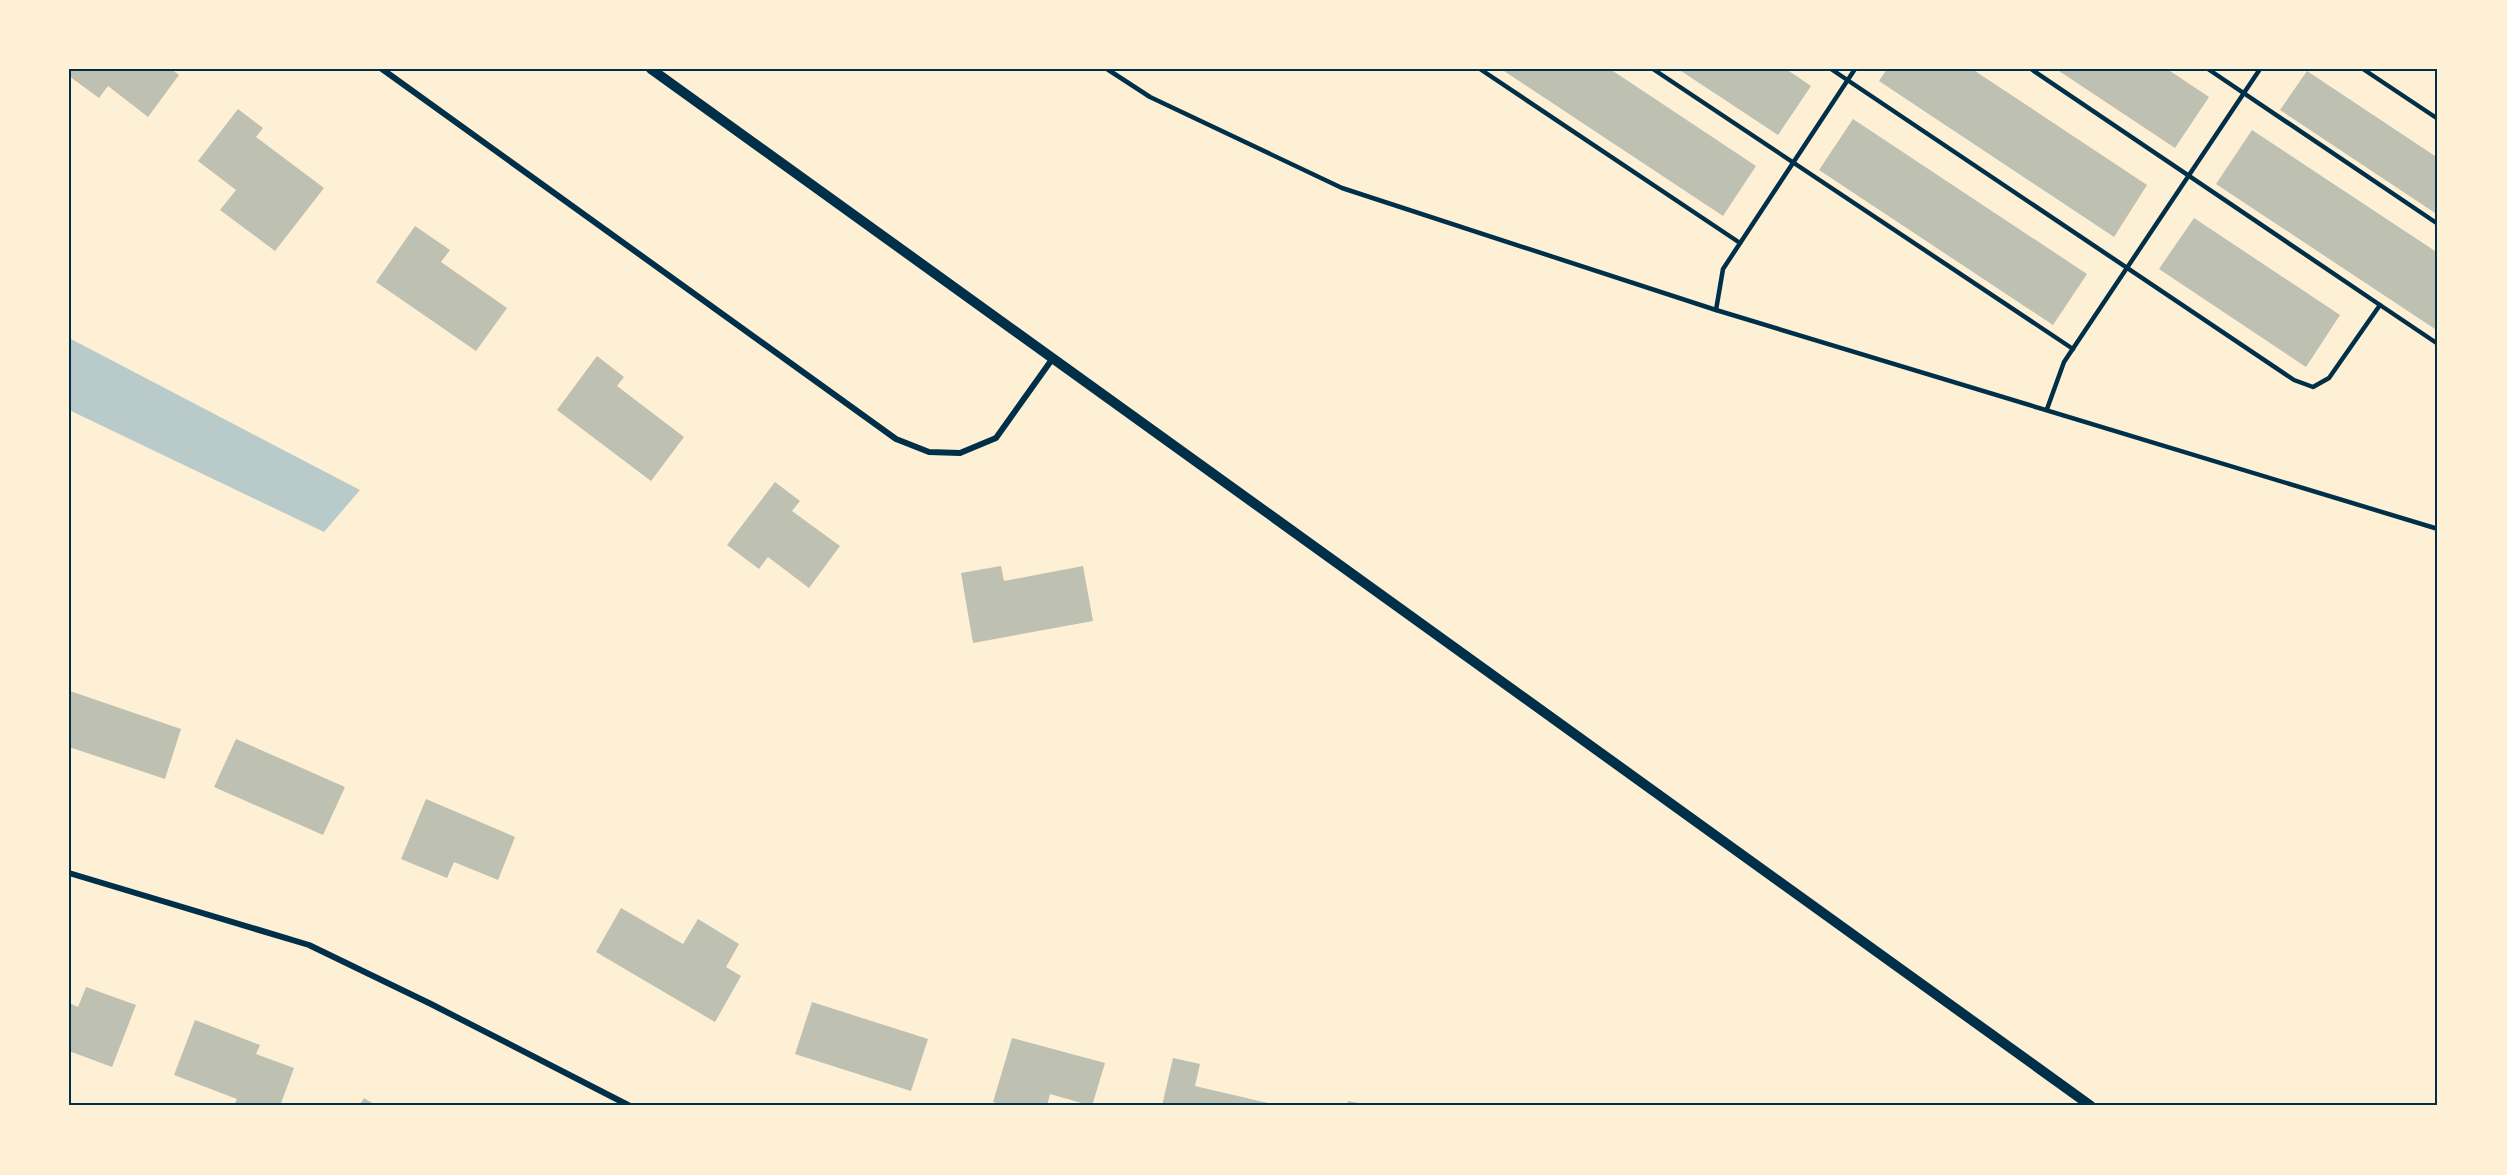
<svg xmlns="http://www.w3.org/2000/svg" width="2507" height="1175" font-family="'Asap Condensed',sans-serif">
<rect width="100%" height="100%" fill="#fdf0d5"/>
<path fill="#b9caca" d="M69,338l291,152 -36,42 -255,-122z"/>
<g fill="#bec0b2">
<path d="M71,69h100l8,6 -31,42 -40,-31 -9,12 -30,-22z"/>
<path d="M1501,69h109l146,97 -33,50z"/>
<path d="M1678,69h108l25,17 -33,49z"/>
<path d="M1887,69h85l175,116 -33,52 -235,-156z"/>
<path d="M2056,69h111l42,28 -34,51z"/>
<path d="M2307,71l131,87v57l-158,-105z"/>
<path d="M238,109l25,19 -7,9 68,51 -49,63 -55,-41 16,-20 -38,-29z"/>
<path d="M1853,119l234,155 -34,51 -234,-155z"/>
<path d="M2252,130l186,123v78l-222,-147z"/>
<path d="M2194,218l146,97 -34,52 -147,-98z"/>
<path d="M415,226l35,24 -9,12 66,46 -31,43 -100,-69z"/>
<path d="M597,356l27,21 -7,9 67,51 -33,44 -94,-71z"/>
<path d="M775,482l25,19 -8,10 48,35 -31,42 -41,-31 -9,12 -32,-24z"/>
<path d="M1001,566l3,15 79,-15 10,55 -120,22 -12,-70z"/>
<path d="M70,691l111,38 -16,50 -96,-32z"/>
<path d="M236,739l109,48 -22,48 -109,-48z"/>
<path d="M426,799l89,38 -17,43 -44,-18 -7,16 -46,-19z"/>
<path d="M621,908l62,36 15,-25 41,25 -13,23 15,9 -26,46 -119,-70z"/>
<path d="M86,987l50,18 -24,62 -43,-16v-48l9,4z"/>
<path d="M812,1002l116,37 -17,52 -116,-37z"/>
<path d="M195,1020l65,25 -4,9 38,14 -14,38h-46l3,-7 -63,-24z"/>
<path d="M1012,1038l93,25 -13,43 -42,-12 -3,12h-41l-13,-4z"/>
<path d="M1173,1058l27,6 -5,22 85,20h-118z"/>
<path d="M364,1098l13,8h-18z"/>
<path d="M1348,1101l20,4v1h-21z"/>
</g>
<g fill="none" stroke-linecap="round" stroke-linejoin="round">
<g stroke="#003049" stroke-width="4.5">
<path d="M1107,69l43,28 192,91 374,122 722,219"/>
<path d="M1480,69l260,174"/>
<path d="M1653,69l420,280"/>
<path d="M1831,69l463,311 19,7 16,-9 51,-73 58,39"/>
<path d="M2031,69l349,236"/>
<path d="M2208,69l230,155"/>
<path d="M2363,69l75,50"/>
<path d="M1716,310l7,-41 132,-200"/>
<path d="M2047,409l17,-47 196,-293"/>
</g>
<g stroke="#003049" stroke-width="6">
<path d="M382,69l514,370 33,13 31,1 36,-15 57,-80"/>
<path d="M69,873l240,72 122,59 199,102"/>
</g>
<path stroke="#003049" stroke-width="10" d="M651,69l1440,1037"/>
</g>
<rect width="2507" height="1175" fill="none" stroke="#fdf0d5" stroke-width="141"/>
<rect x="70" y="70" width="2366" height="1034" fill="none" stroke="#003049" stroke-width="2"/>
</svg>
